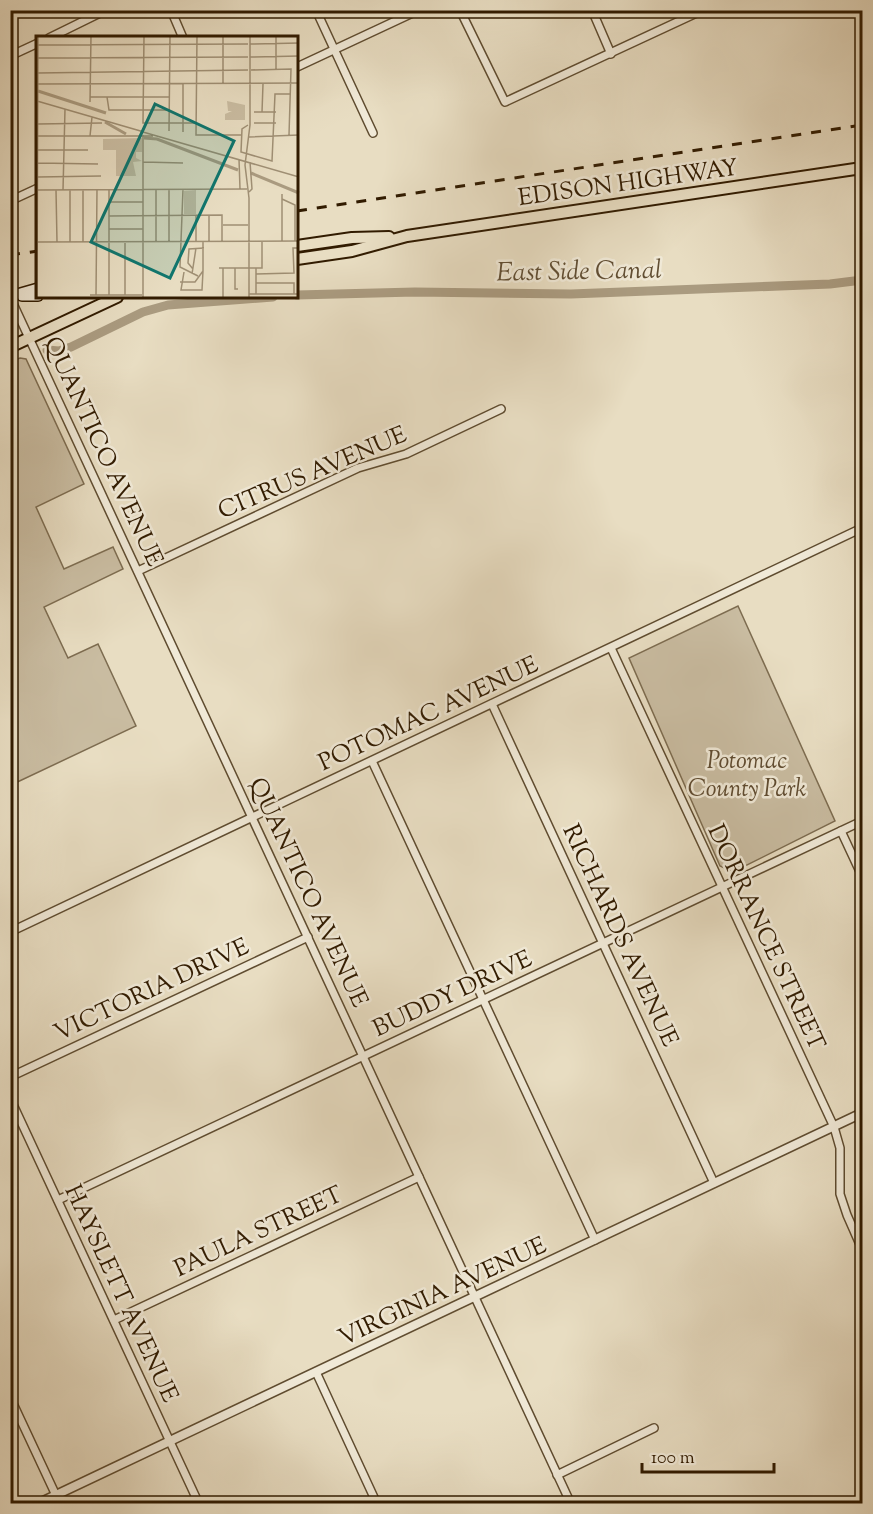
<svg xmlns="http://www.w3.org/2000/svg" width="873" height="1514" font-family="'Sorts Mill Goudy',serif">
<rect width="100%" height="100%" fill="#e8ddc2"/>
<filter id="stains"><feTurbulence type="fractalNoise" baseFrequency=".00333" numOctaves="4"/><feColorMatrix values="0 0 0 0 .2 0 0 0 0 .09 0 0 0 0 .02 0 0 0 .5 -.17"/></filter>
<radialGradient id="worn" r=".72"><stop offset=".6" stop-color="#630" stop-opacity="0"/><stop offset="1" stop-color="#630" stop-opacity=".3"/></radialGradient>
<g fill="#c9bca1" stroke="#7d6c50" stroke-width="1.5">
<path d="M20,358l6,1 58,125 -48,23 28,62 49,-22 10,22 -79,38 24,51 30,-14 38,82 -125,59 -1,-423z"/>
<path d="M738,606l97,215 -102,51 -13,-6 -91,-208z"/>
</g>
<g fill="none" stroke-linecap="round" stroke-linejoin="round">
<g stroke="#aa9b80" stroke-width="9">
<path d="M297,295l118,-3 156,2 259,-10 32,-4"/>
<path d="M47,350l12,1 12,-4 72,-35 25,-7 105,-8"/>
</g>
<defs>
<g id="minor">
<path d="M171,10l12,28"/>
<path d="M316,10l57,123"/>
<path d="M460,10l45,92 198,-92"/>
<path d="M592,10l19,44"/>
<path d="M49,38l57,-28"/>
<path d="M10,56l28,-13"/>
<path d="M297,67l122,-57"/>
<path d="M10,201l28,-13"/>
<path d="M10,297l561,1207"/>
<path d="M138,571l220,-103 48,-14 95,-45"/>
<path d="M611,648l223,479 6,21v46l7,21 15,34"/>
<path d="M492,704l222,479"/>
<path d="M372,761l223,479"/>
<path d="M841,831l21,45"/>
<path d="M10,932l852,-404"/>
<path d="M10,1077l298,-140"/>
<path d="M10,1098l189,406"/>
<path d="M58,1200l804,-379"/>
<path d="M114,1320l305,-143"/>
<path d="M316,1372l61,132"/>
<path d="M10,1397l50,107"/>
<path d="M557,1475l97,-47"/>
</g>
<path id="tertiary" d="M37,1504l825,-391"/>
<g id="secondary">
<path d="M10,296l28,-8"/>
<path d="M22,296h16"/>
</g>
<g id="primary">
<path d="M297,246l55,-8 37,-1"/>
<path d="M297,259l55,-8 55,-15 448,-67 7,2"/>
<path d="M10,347l107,-50"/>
</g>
</defs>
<use href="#minor" stroke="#5f4c30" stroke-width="10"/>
<use href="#tertiary" stroke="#5f4c30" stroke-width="11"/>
<use href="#secondary" stroke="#311b00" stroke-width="12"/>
<use href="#primary" stroke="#311b00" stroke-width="14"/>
<use href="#minor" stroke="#f0e9d7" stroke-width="7"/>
<use href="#tertiary" stroke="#f0e9d7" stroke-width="8"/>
<use href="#secondary" stroke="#f0e9d7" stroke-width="9"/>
<use href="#primary" stroke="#e8ddc2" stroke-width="10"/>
<g stroke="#311b00" stroke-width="3" stroke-dasharray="10 10" stroke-linecap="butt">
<path d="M297,211l565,-86"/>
<path d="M10,255l28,-4"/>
</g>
</g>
<g text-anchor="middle" stroke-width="5" stroke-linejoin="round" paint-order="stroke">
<g font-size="24" fill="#311b00" stroke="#f0e9d7">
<text transform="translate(628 182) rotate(-8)" y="8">EDISON HIGHWAY</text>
<text transform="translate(104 451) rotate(65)" y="8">QUANTICO AVENUE</text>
<text transform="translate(312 472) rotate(-23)" y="8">CITRUS AVENUE</text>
<text transform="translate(428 713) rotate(-25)" y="8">POTOMAC AVENUE</text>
<text transform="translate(309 892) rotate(65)" y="8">QUANTICO AVENUE</text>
<text transform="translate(621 935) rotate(65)" y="8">RICHARDS AVENUE</text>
<text transform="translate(767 937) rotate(65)" y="8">DORRANCE STREET</text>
<text transform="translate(151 989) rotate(-25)" y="8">VICTORIA DRIVE</text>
<text transform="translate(452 993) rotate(-25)" y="8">BUDDY DRIVE</text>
<text transform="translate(258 1231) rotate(-25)" y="8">PAULA STREET</text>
<text transform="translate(442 1291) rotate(-25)" y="8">VIRGINIA AVENUE</text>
<text transform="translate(122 1293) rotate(65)" y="8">HAYSLETT AVENUE</text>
</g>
<g font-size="24" font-style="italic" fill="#5f4b30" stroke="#f0e9d7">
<text x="747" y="768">Potomac<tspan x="747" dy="28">County Park</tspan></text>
</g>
<g font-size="26" font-style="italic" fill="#614e33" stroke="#f0e9d7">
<text transform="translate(579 270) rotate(-1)" y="9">East Side Canal</text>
</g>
</g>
<g transform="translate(36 36)">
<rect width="262" height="262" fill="#e8ddc2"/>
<path d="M191,65l18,4v15h-20v-6l7,-3h-4zM106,102v14h-6v6l6,3 -9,1 3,14h-20v-26h-13v-11zM160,154v24h-12v-23z" fill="#c9bca1"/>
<path fill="none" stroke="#aa9b80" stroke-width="3" d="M2,55l68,22M69,86l21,12M108,102l13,1 81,31M215,137l48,20"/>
<path fill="none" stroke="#9f8f74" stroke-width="1.5" d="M108,0l-1,87h53M161,0l-1,99h46M214,8l49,-1M2,9l210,-1M214,21l49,-1M2,22l210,-1M215,34l40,-1 -2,66M240,34v-34M2,37l210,-3M187,47v-47M2,48l261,-1M54,61h79M71,61l2,13h61M1,65l107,31M54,66l1,-66M218,76h22M226,76l1,-28M218,87h22M2,88l64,-1M212,89l-6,4 -1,23 31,9 3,-67h16M133,95l1,-95M107,96l156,45M147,96v-49M0,100h117M54,100l2,-19M213,101l50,-2M2,114h50M203,123l1,30M107,126l40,1M2,127l60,1M2,141l63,-1M147,153l-3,78 18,9M2,154l209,-1M20,154l1,52M27,154l2,-81M213,156l3,-3 -2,-27M246,158v47M246,163l13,6v36M73,166h34M160,179v27M73,180l113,-1v26M187,189h25M73,193h34M2,206l261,-1M34,206v-52M47,206v-52M120,206v-52M133,206v-52M173,206v-27M183,232h43v-27M199,232v21h3M220,232v26M157,233l-5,-6 1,-14 15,-1M148,236l-3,18h21l1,-19M156,238l4,-26M220,238l38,-1 -1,-25h6M144,246h15l8,-11v-29M220,247h38v11M213,258h50M54,259h52M60,259l1,-106M73,259v-106M89,259v-52M1,262l1,-262M107,262v-163M187,262v-30M213,262v-100l-4,-33 5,-40v-89"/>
<path fill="#0f766e" fill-opacity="0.15" stroke="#0f766e" stroke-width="3" d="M119,68l79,37 -64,137 -79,-36z"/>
<rect width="262" height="262" fill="none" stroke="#311b00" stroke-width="3"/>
</g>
<rect width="873" height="1514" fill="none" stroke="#e8ddc2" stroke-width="36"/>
<rect x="12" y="12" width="849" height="1490" fill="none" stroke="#311b00" stroke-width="3"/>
<rect x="18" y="18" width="837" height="1478" fill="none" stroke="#311b00" stroke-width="1.5"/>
<path d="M642 1463v9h132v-9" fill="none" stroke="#311b00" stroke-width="3"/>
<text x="651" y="1463" font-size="18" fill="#311b00" stroke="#f0e9d7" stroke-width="4.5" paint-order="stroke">100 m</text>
<rect width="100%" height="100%" filter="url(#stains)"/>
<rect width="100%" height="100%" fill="url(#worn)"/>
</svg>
